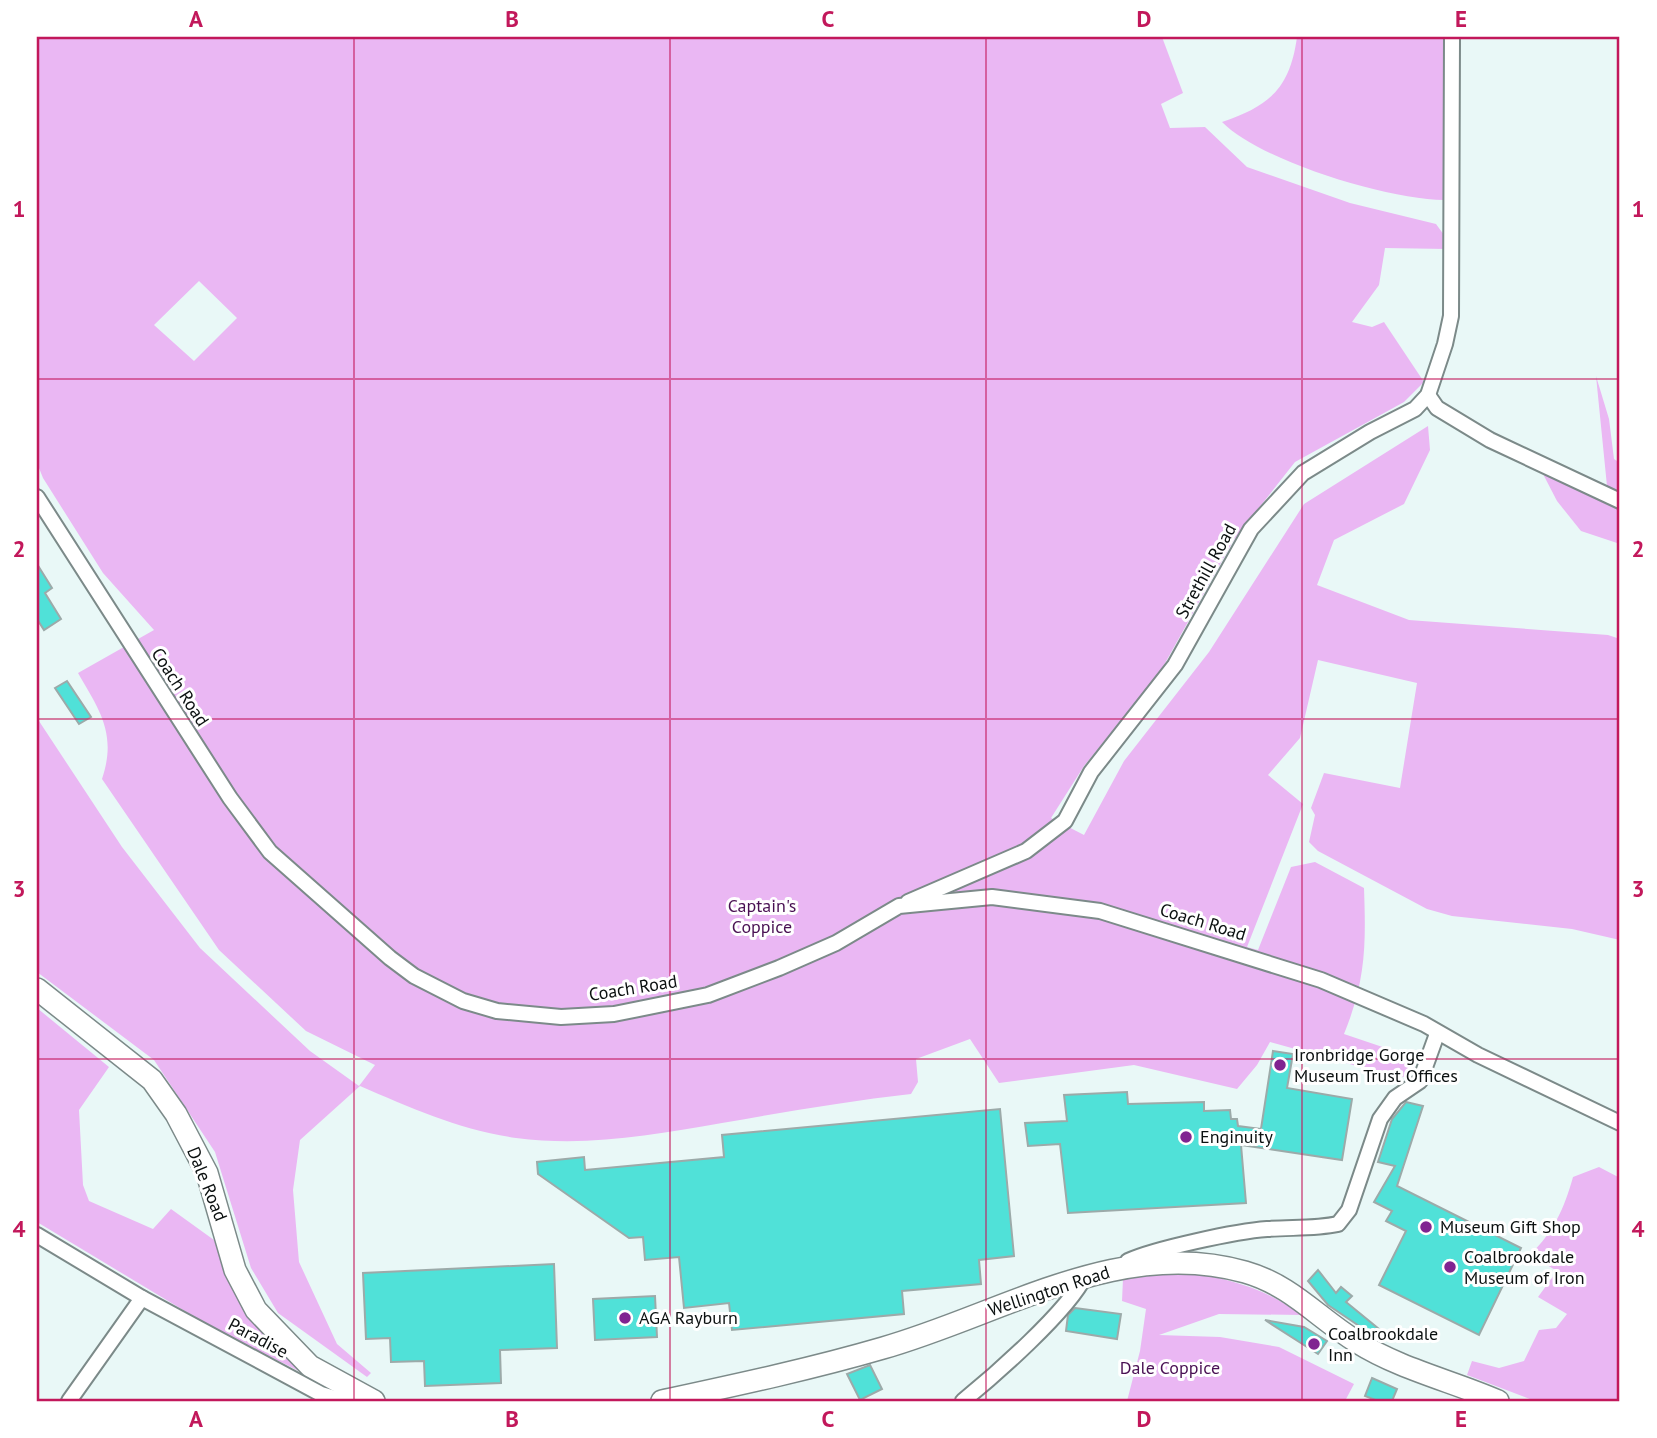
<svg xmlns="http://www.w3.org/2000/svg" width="1657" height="1438" font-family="'PT Sans',sans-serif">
<rect width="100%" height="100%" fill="#e9f8f7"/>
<g fill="#eab7f3" fill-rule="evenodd">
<path d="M37,37h1125l21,56 -22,11 9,24 35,-1 42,40 103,36 86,21 8,11 3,14 -62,-1 -6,37 -27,37 20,5 12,-5 40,60 -20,20 -109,60 -62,79 -74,133 -75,92 -33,52 33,17 40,-74 85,-109 95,-148 124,-78 2,24 -26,54 -70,36 -17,45 92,35 199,15 12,4v301l-48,-11 -120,-13 -25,-7 -109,-58 -9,-9 6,-27 -4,-7 13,-35 76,15 17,-105 -99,-23 -18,78 -32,37 35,29 -56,143 11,3 33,-83 24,-5 49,26c2,57 2,92 -20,146l74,25 -9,19 -27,-5 -112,-31 -13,23 -20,24 -103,-24 -135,18 -29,-44 -54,20 2,23 -7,12c-63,7 -126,18 -189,29 -71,12 -134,24 -206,15 -56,-8 -105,-30 -156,-52l-60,54 -7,50 6,72 38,82 34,29 -4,4 -89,-64 -27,-45 -36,-116 -61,-92 -117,-88v-254l85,129 78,101 110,103 49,35 16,-21 -69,-34 -87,-81 -117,-171c15,-45 -2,-68 -24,-106l76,-43 -51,-57 -60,-95 -6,-15zM199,281l38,37 -43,43 -40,-36z"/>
<path d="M1297,37h148l-1,163c-55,0 -184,-39 -222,-78 48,-16 68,-34 75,-85z"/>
<path d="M1596,376l13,43 5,40 6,4v30l-13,-7z"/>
<path d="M1542,472l78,37v35l-39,-13 -24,-30z"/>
<path d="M37,1008l72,59 -30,43 4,75 6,16 64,28 18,-20 43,31 12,31 26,51 57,54 -91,-45 -181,-109z"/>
<path d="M1599,1167l21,11v223h-85l-68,-26 5,-14 27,7 25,-7 15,-31 17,-2 11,-14 -29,-17 19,-26 -27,-16c24,-24 34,-46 43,-78z"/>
<path d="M1183,1271c44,8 82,16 118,44l-82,-1 -60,21 61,2 59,10 75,37 -9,17h-218l13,-50 6,-42 -24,-8 1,-22z"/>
</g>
<g fill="#50e1d8" stroke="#9caaa9" stroke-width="2">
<path d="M37,564l15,24 -7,5 16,26 -17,11 -7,-11z"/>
<path d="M67,681l24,36 -12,7 -24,-36z"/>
<path d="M1273,1051l20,3 -6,34 65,11 -10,61 -101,-15 5,58 -178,10 -8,-69 -32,2 -3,-23 42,-2 -3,-26 63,-3 1,12 76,-2v9l26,-1 1,9h6l1,7 23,3z"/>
<path d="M1406,1102l17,4 -26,80 124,62 -42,87 -100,-50 27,-54 -20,-10 6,-10 -18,-9 21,-36 -17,-4 14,-43z"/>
<path d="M1000,1109l14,147 -35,4 2,24 -79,7 2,23 -172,16 -3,-27 -45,5 -5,-51 -34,3 -2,-23 -14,1 -91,-64 -1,-12 47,-5 1,13 139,-13 -2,-22z"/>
<path d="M554,1264l3,84 -57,2 1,33 -76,3 -1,-25 -33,1 -1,-24 -24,1 -3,-66z"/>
<path d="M1318,1270l18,23 5,-6 11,9 -6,6 39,32 -5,6 -52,-35 -20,-24z"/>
<path d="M655,1296l2,41 -62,3 -2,-41z"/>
<path d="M1075,1308l46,6 -4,25 -51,-8 2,-16z"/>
<path d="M1265,1320l39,7 23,14 -9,13z"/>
<path d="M870,1365l12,24 -22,11 -13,-26z"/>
<path d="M1372,1378l25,11 -5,12h-14l-13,-5z"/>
</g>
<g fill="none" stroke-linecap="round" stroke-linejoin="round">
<defs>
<g id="street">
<path d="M1428,395l9,13 53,32 130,61"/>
<path d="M37,497l193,301 40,54 120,106 24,18 49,25 34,10 64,6 53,-3 94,-19 71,-27 57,-25 63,-37 93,-9 108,14 221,69 103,44 54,31 142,68"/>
<path d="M908,902l118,-51 39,-30 26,-49 84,-107 76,-136 52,-56 67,-41 45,-23 13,-14 17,-51 6,-28 1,-279"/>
<path d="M37,1235l105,63 179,96 23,7 10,-9"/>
<path d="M1128,1261c26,-12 109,-30 139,-32 24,-2 47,0 71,-5l11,-14 31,-91 15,-21 25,-17 17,-47"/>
<path d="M69,1401l73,-103"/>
<path d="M963,1401c32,-26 105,-90 122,-125"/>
</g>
<g id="secondary">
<path d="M37,989l115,91 24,34 31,59 28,97 21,40 54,56 64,35"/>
<path d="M662,1401c74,-16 149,-32 221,-53 117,-33 237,-112 362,-76 46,13 73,46 112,70 43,27 95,39 141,59"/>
</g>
</defs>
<use href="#street" stroke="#7c8a89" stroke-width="18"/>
<use href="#secondary" stroke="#7c8a89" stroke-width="24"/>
<use href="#street" stroke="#fff" stroke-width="14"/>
<use href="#secondary" stroke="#fff" stroke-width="21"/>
</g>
<path fill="none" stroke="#c2185b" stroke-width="2" stroke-opacity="0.55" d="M354,37v1364M670,37v1364M986,37v1364M1302,37v1364M37,379h1583M37,719h1583M37,1059h1583"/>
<g fill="#802491" stroke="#fff" stroke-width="2.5">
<circle cx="1280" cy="1065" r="7"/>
<circle cx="1186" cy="1137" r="7"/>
<circle cx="1426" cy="1227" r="7"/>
<circle cx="1450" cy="1267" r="7"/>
<circle cx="625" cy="1318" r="7"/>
<circle cx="1314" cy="1344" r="7"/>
</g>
<g text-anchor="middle" stroke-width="6" stroke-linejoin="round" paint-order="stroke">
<g font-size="18" fill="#0b1010" stroke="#fff">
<text transform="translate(1206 571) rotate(-61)" y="6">Strethill Road</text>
<text transform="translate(180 687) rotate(57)" y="6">Coach Road</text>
<text transform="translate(1203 922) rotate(17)" y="6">Coach Road</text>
<text transform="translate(633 988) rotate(-9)" y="6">Coach Road</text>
<text transform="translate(207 1184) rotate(68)" y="6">Dale Road</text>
<text transform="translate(1049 1291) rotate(-18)" y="6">Wellington Road</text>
<text transform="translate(258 1338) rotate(28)" y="6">Paradise</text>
</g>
<g font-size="18" fill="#491053" stroke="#fff">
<text x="762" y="912">Captain's<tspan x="762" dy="21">Coppice</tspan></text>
<text x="1170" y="1374">Dale Coppice</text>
</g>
<g font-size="18" fill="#0b1010" stroke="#fff" text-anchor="start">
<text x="1294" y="1061">Ironbridge Gorge<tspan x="1294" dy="21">Museum Trust Offices</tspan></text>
<text x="1200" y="1143">Enginuity</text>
<text x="1440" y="1233">Museum Gift Shop</text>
<text x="1464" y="1263">Coalbrookdale<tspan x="1464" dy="21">Museum of Iron</tspan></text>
<text x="639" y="1324">AGA Rayburn</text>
<text x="1328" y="1340">Coalbrookdale<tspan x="1328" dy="21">Inn</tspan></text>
</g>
</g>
<rect width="1657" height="1438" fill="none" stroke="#ffffff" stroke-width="77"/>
<rect x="38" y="38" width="1580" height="1362" fill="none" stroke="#c2185b" stroke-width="2.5"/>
<g font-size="23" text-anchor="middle" font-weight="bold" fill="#c2185b">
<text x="196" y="27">A</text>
<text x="512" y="27">B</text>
<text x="828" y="27">C</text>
<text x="1144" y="27">D</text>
<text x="1461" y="27">E</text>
<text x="19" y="217">1</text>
<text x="1638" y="217">1</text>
<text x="19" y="557">2</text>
<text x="1638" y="557">2</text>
<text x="19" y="897">3</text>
<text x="1638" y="897">3</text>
<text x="19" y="1237">4</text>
<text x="1638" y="1237">4</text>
<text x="196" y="1427">A</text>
<text x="512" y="1427">B</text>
<text x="828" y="1427">C</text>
<text x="1144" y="1427">D</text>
<text x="1461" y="1427">E</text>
</g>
</svg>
